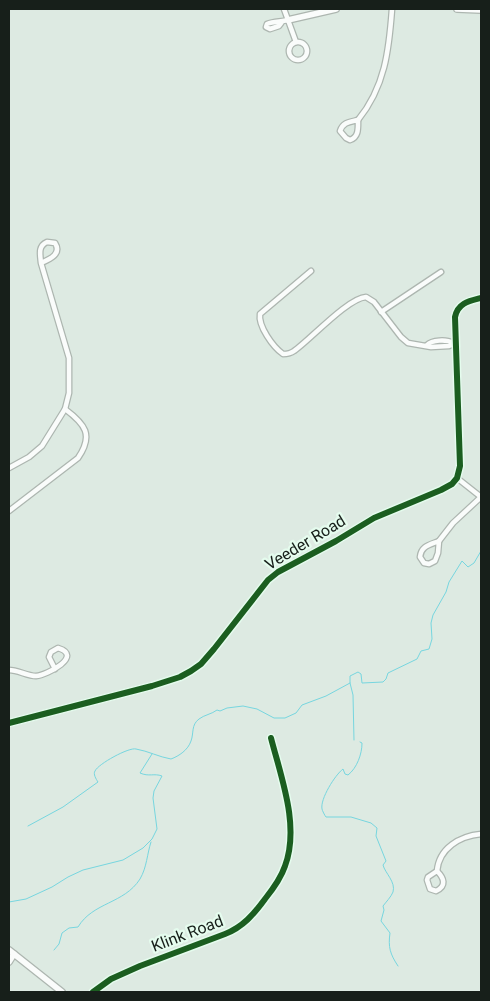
<svg xmlns="http://www.w3.org/2000/svg" width="490" height="1001" font-family="Roboto,sans-serif">
<rect width="100%" height="100%" fill="#ddeae2"/>
<g fill="none" stroke-linecap="round" stroke-linejoin="round">
<g stroke="#77d6df" stroke-width="1">
<path d="M354,740l-1,-45 -3,-12v-7l8,-4 3,2 1,9 21,-1 3,-3 2,-6 29,-14 4,-8 8,-2 3,-10 -1,-16 2,-8 13,-23 3,-10 13,-21 6,6 6,-4 7,-12"/>
<path d="M360,742l2,1c0,11 -5,25 -14,32l-3,-1 -2,-5c-8,6 -23,30 -21,40 0,1 3,7 4,8h25l20,6 6,5 -1,8 10,25 -3,4c2,8 13,17 10,27 -2,5 -7,10 -10,14l1,4 -3,11 9,12c-2,14 0,21 8,33"/>
<path d="M28,826l35,-19 35,-25c-2,-3 -5,-8 -3,-11 3,-7 34,-24 41,-22 12,2 23,8 35,10 8,-3 17,-9 20,-18 3,-8 0,-16 8,-22 5,-4 13,-5 18,-9l3,1 7,-3 16,-2 14,3 17,9h11l11,-5 6,-8 24,-9 24,-13"/>
<path d="M9,902l17,-3 26,-12 16,-10 15,-7 40,-10 20,-12 9,-9 5,-10 -4,-31 1,-7 8,-15c-8,-3 -13,1 -22,-3l12,-19"/>
<path d="M54,950l5,-6 3,-11 7,-5 9,-1c15,-25 46,-23 62,-48 7,-12 7,-25 11,-37"/>
</g>
<defs>
<g id="minor">
<path d="M284,9l12,33"/>
<path d="M282,22l-3,4 -9,3 -4,-2 1,-3c7,-3 14,-2 21,-4"/>
<circle cx="298" cy="51" r="9"/>
<path d="M358,120c27,-33 31,-70 34,-111"/>
<path d="M358,120c0,8 1,17 -8,20l-4,-2 -6,-7c3,-9 10,-9 18,-11z"/>
<path d="M311,271l-51,43c-2,12 13,33 23,40 4,0 7,0 11,-3 16,-11 54,-53 72,-54l8,5 27,35 7,6 23,4 18,-1 7,-3"/>
<path d="M381,312l60,-40"/>
<path d="M427,345c5,-5 19,-6 26,-2"/>
<path d="M9,468l20,-11 13,-11 23,-37 4,-16v-35l-28,-95c-1,-9 -3,-17 6,-21l8,1c7,11 -5,16 -14,20"/>
<path d="M457,478l24,19"/>
<path d="M9,511l69,-53c16,-23 7,-34 -13,-49"/>
<path d="M439,541l-1,12 -3,8 -6,3 -5,-1 -4,-6c1,-11 9,-12 19,-16z"/>
<path d="M439,541l14,-18 28,-26"/>
<path d="M9,670c9,0 18,6 27,6 11,-1 48,-20 22,-28l-7,4 -2,5 6,12"/>
<path d="M437,871c2,-23 23,-35 44,-37"/>
<path d="M437,871c7,7 10,15 -1,20l-6,-2 -3,-9 1,-3z"/>
<path d="M93,992l18,-13 29,-13 85,-32c18,-7 29,-20 40,-35 8,-10 16,-21 20,-33 15,-40 -4,-89 -14,-128"/>
</g>
<g id="tertiary">
<path d="M457,9l24,1"/>
<path d="M288,20l48,-11"/>
<path d="M9,723l143,-37 28,-9 11,-6 10,-7 13,-15 54,-69 10,-8 58,-31 38,-23 67,-28 11,-6 5,-6 3,-12 -5,-149c3,-14 14,-16 26,-19"/>
<path d="M9,950l53,42"/>
<path d="M9,962l5,-8"/>
</g>
</defs>
<use href="#minor" stroke="#adb6b0" stroke-width="7"/>
<use href="#tertiary" stroke="#adb6b0" stroke-width="8"/>
<use href="#minor" stroke="#fafcfb" stroke-width="4.5"/>
<use href="#tertiary" stroke="#fafcfb" stroke-width="5.5"/>
<defs>
<g id="cycleway">
<path d="M9,723l143,-37 28,-9 11,-6 10,-7 13,-15 54,-69 10,-8 58,-31 38,-23 67,-28 11,-6 5,-6 3,-12 -5,-149c3,-14 14,-16 26,-19"/>
<path d="M93,992l18,-13 29,-13 85,-32c18,-7 29,-20 40,-35 8,-10 16,-21 20,-33 15,-40 -4,-89 -14,-128"/>
</g>
</defs>
<use href="#cycleway" stroke="#e5fcee" stroke-width="9"/>
<use href="#cycleway" stroke="#1b5e20" stroke-width="6"/>
</g>
<g text-anchor="middle" stroke-width="4.5" stroke-linejoin="round" paint-order="stroke">
<g font-size="16" fill="#171f1a" stroke="#e5fcee">
<text transform="translate(305 542) rotate(-31)" y="6">Veeder Road</text>
<text transform="translate(187 933) rotate(-21)" y="6">Klink Road</text>
</g>
</g>
<rect width="490" height="1001" fill="none" stroke="#171f1a" stroke-width="20"/>
</svg>
